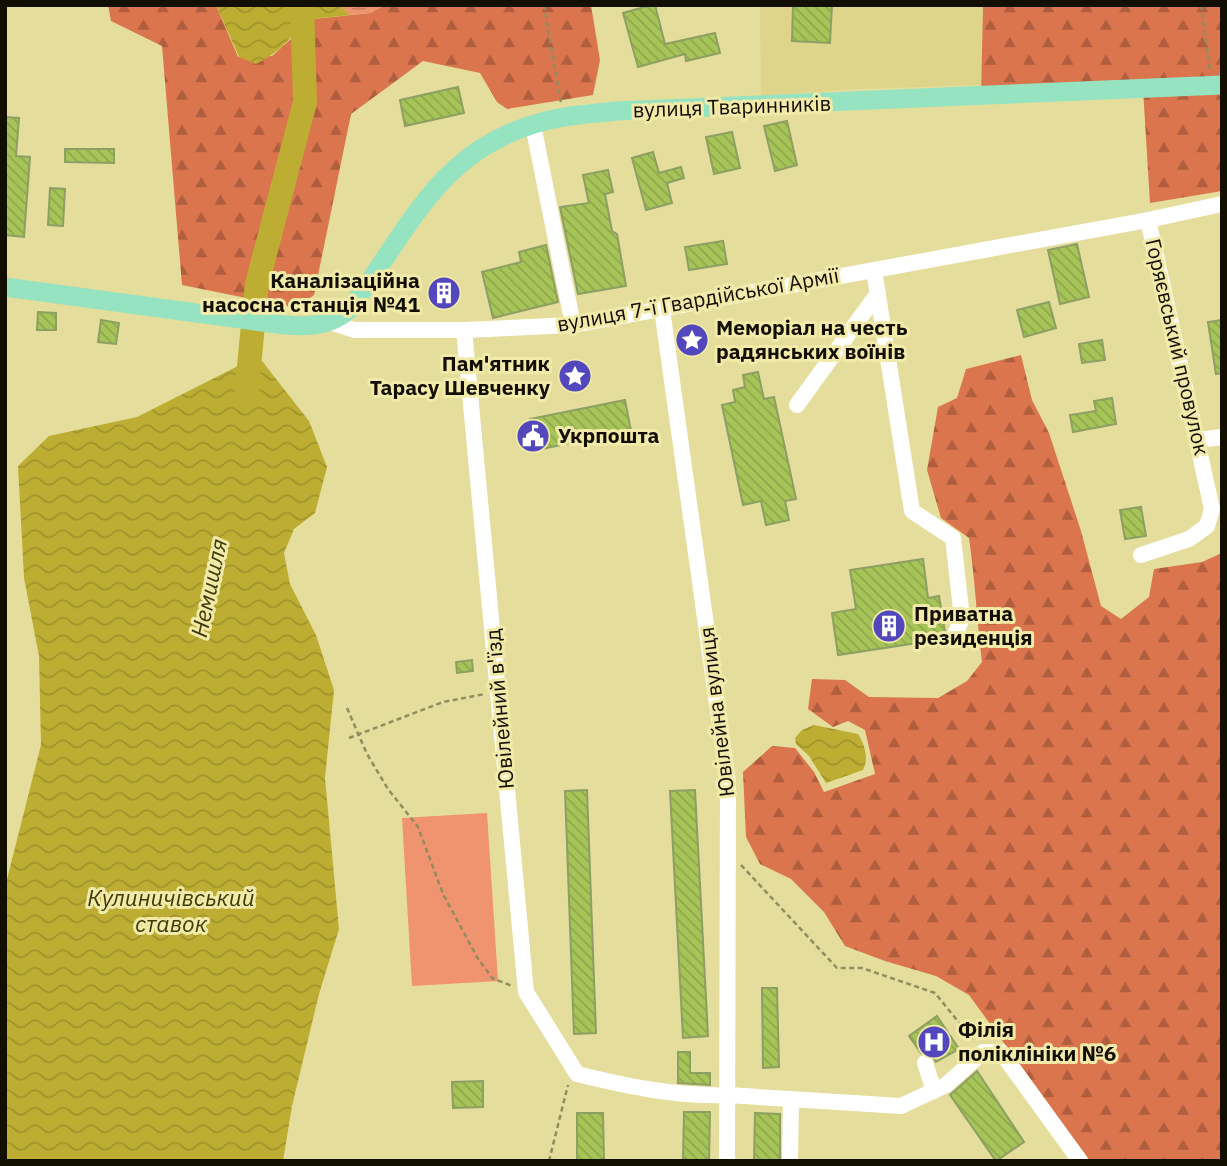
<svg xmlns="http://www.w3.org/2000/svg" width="1227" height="1166" font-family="'IBM Plex Sans',sans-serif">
<defs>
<pattern id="forest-firs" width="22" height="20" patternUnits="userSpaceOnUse" patternTransform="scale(1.75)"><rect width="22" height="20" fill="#db754d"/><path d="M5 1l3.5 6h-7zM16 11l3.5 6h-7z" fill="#b05e3e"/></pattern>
<pattern id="wetland-marsh" width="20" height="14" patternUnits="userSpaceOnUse" patternTransform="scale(1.75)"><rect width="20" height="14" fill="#f0936f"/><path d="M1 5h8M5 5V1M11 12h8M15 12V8" fill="none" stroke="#cd7e5e"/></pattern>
<pattern id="water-waves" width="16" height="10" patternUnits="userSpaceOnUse" patternTransform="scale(1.75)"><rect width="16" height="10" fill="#bdae33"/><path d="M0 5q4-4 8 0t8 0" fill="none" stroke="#a1942b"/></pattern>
<pattern id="building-back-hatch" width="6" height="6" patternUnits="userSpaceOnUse" patternTransform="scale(1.75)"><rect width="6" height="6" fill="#a7c458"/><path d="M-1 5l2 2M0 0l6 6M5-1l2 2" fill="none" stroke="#8fa74b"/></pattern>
</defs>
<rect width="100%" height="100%" fill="#e5dd9b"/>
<path fill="#ded58a" d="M760,5h223l-2,80 -126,4 -94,7z"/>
<g fill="url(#forest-firs)">
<path d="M108,5h108l22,52 34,-1 20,-18 12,-18 66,-7 15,-8h206l9,55 -7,35 -86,14 -10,-7 -17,-29 -57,-12 -72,53 -37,181 -18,13 -114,-23 -20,-239 -51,-25z"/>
<path d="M983,5h239v186l-72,12 -7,-114 -162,7z"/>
<path d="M1021,355l11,45 17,33 32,98 20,75 20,13 28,-22 5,-28 48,-7 20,-9v608h-132l-121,-166 -33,-19 -51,-15 -40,-15 -21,-34 -33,-33 -31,-15 -14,-27 -3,-65 29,-26 23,2 19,24 10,20 51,-18 -10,-44 -17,-9 -15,6 -25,-18 4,-30 33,1 24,17 69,1 29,-17 15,-19c-5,-41 -7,-83 -13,-124l-28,-20 -14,-48 11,-63 19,-9 9,-29z"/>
</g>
<path fill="url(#wetland-marsh)" d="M340,5h45l-15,8 -20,2z"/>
<path fill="#f0936f" d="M487,813l11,168 -86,5 -10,-168z"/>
<g fill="url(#water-waves)">
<path d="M216,5h124l10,10 -46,5c-13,20 -26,33 -48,44l-17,-7z"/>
<path d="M262,361l47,60 18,46 -12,46 -21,16 -10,24 6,31 26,51 18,55 -9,88 14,151 -20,65 -27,112 -9,55h-278v-274l36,-142 -2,-89 -15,-78 -6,-112 31,-30 88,-19 101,-51z"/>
<path d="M814,725l44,9c7,11 11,24 5,36l-37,13 -17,-27 -13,-12 -1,-6 7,-8z"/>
</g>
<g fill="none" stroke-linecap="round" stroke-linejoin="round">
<path stroke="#bdae33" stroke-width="24" d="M246,397l11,-113 48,-182 -3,-97"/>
</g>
<g fill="url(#building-back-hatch)" stroke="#8d9f63" stroke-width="2">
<path d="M651,5h4l10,39 50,-11 5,20 -34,8 -1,-7 -47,13 -15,-54z"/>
<path d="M793,5h39l-2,38 -38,-2z"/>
<path d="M458,87l6,26 -59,13 -5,-26z"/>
<path d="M5,117l14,1 -3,38 14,1 -6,80 -19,-2z"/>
<path d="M787,121l10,44 -22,6 -11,-45z"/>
<path d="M732,132l8,36 -26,6 -8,-37z"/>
<path d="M65,149h49v14l-49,-1z"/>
<path d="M653,152l6,21 22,-6 3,11 -17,5 5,20 -26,7 -14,-52z"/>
<path d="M608,170l5,22 -8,2 7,37 5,3 9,52 -48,8 -18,-87 29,-4 -6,-28z"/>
<path d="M50,188l15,1 -2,37 -15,-1z"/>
<path d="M723,241l4,23 -38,6 -4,-23z"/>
<path d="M1077,244l12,53 -29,7 -12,-54z"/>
<path d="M546,245l12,57 -65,16 -11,-46 39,-10 -2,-10z"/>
<path d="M446,281l6,18 -11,4 -6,-16z"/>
<path d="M1049,302l7,26 -32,9 -7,-27z"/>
<path d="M38,312l18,1v17h-19z"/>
<path d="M101,320l18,3 -3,21 -18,-2z"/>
<path d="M1222,320v53l-6,1 -8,-52z"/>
<path d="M1102,340l3,20 -23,3 -3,-19z"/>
<path d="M758,372l6,27 10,-2 22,102 -11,2 4,19 -23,5 -5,-24 -18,4 -21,-100 13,-3 -2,-12 12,-3 -2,-12z"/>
<path d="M1112,398l4,26 -43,8 -3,-17 26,-4 -2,-10z"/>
<path d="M625,400l6,31 -95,19 -6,-31z"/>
<path d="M1141,507l5,29 -21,3 -5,-29z"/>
<path d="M923,559l5,39 11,-2 6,36 -2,7 -105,16 -6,-42 24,-4 -6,-39z"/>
<path d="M472,660l1,11 -16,2 -1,-11z"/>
<path d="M587,790l9,243 -22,1 -9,-243z"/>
<path d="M695,790l13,246 -25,2 -13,-247z"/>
<path d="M762,988h15l2,79 -16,1z"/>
<path d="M937,1016l22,33 -23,13 -5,-7 -10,-2 -12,-17z"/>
<path d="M678,1052h12v21h20v12l-32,-2z"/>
<path d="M977,1071l47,71 -28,19 -46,-66z"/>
<path d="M483,1081v26l-30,1 -1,-26z"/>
<path d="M684,1112h26l-1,49h-26z"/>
<path d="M577,1113h26l1,48h-27z"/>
<path d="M755,1113l25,1v47h-26z"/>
</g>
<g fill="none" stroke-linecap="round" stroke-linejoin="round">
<g stroke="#928c5e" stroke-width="2.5" stroke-dasharray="5 3.5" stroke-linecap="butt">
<path d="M544,5l17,98"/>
<path d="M1201,5l9,66"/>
<path d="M347,708l20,46 21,35 30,38 25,67 34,63 15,21 20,8"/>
<path d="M349,738l94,-36 42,-8"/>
<path d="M741,865l96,103h25l73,25 39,48"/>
<path d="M549,1161l19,-76"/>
</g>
<g stroke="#fff" stroke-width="16">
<path d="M533,125l40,200"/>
<path d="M874,270l38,241 41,27 9,80 -9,22"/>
<path d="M662,309l66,474 -1,378"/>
<path d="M330,322l24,8h110l109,-5 575,-105 74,-16"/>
<path d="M464,330l62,662 51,82c49,12 100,23 151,21l173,11 45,-21 37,-33h18l79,109"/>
<path d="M797,405l81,-112"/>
<path d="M1198,440l24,-3"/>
<path d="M1141,555l48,-16 18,-13 5,-17 -64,-289"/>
<path d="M925,1063l9,28"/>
<path d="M790,1161l1,-62"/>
</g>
<path stroke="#96e3c2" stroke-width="19" d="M5,287l280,38c25,2 44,1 64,-15 65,-87 94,-172 215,-193 17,-3 35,-4 53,-6l605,-26"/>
</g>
<defs>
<symbol id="building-disc" viewBox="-11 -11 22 22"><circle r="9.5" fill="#5347be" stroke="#f2eaa8"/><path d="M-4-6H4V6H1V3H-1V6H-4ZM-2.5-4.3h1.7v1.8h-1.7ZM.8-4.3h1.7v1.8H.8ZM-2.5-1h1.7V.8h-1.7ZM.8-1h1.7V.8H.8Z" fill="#fff"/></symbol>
<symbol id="sight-disc" viewBox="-11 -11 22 22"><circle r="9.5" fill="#5347be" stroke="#f2eaa8"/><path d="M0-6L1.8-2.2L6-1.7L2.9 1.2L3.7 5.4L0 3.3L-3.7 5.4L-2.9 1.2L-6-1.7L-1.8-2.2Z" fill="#fff"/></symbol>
<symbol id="civic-disc" viewBox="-11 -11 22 22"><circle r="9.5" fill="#5347be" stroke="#f2eaa8"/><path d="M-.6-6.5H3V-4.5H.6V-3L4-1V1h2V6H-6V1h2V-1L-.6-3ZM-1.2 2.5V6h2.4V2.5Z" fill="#fff"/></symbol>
<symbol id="hospital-disc" viewBox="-11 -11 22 22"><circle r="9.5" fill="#5347be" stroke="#f2eaa8"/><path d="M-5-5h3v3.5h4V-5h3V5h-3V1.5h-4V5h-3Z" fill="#fff"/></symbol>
</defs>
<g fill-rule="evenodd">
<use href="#building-disc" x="425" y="274" width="38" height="38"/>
<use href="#sight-disc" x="673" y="321" width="38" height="38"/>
<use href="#sight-disc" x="556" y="357" width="38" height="38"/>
<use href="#civic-disc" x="514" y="417" width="38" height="38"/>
<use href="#building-disc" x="870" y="607" width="38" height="38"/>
<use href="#hospital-disc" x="915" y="1023" width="38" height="38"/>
</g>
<g text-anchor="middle" stroke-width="6" stroke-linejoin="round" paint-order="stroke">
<g font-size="21" fill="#120e00" stroke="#f2eaa8">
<text transform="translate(732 107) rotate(-2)" y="7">вулиця Тваринників</text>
<text transform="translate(698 300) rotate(-10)" y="7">вулиця 7-ї Гвардійської Армії</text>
<text transform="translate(1177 347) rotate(77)" y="7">Горяєвський провулок</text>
<text transform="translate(500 709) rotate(-95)" y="7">Ювілейний в'їзд</text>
<text transform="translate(717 712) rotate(-97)" y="7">Ювілейна вулиця</text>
</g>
<g font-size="21" font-weight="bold" fill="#120e00" stroke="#f2eaa8" text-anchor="start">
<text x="420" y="288" text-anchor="end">Каналізаційна<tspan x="420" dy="24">насосна станція №41</tspan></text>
<text x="716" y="335">Меморіал на честь<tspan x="716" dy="24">радянських воїнів</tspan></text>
<text x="550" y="371" text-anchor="end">Пам'ятник<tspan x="550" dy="24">Тарасу Шевченку</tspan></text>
<text x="558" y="443">Укрпошта</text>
<text x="914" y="621">Приватна<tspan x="914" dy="24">резиденція</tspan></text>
<text x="958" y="1037">Філія<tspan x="958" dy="24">поліклініки №6</tspan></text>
</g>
<g font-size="23" font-style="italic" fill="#403a06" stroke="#f2eaa8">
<text transform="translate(209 588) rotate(-78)" y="8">Немишля</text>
<text x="171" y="906">Кулиничівський<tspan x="171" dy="26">ставок</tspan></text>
</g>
</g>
<rect width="1227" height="1166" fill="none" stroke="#120e00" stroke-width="14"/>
</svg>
